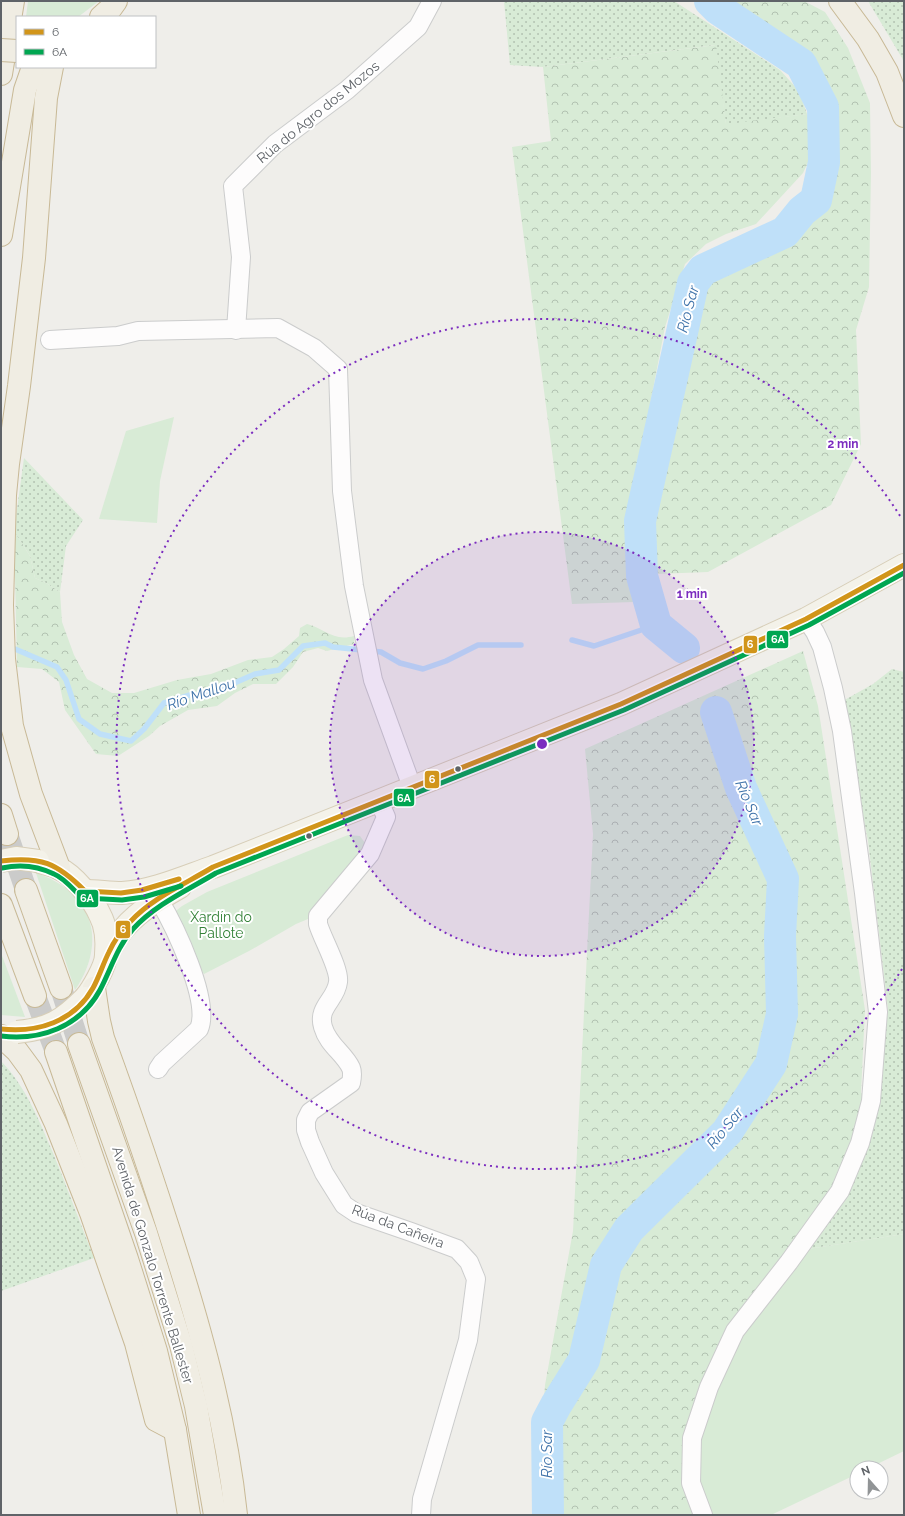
<svg xmlns="http://www.w3.org/2000/svg" width="905" height="1516" font-family="Raleway,sans-serif">
<defs>
<pattern id="grass-dots" width="8" height="8" patternUnits="userSpaceOnUse"><rect width="8" height="8" fill="#d8ebd6"/><path d="M2 2h.1M6 6h.1" fill="none" stroke="#b2c2b1" stroke-width="1.8" stroke-linecap="round"/></pattern>
<pattern id="forest-crowns" width="20" height="18" patternUnits="userSpaceOnUse"><rect width="20" height="18" fill="#d8ebd6"/><path d="M2 6a3 3 0 1 1 6 0M12 15a3 3 0 1 1 6 0" fill="none" stroke="#b2c2b1"/></pattern>
</defs>
<rect width="100%" height="100%" fill="#efeeea"/>
<g fill="url(#grass-dots)">
<path d="M504,1h170l106,69 19,21 8,23 -81,11 -11,-80 -172,22 -33,-2z"/>
<path d="M868,1h36v62l-2,-5z"/>
<path d="M24,458l59,62 -17,26 -6,46 -14,-9 -11,-5 -5,-22 -16,-25z"/>
<path d="M892,669l12,3v562l-96,15 72,-162 8,-78 -20,-168 -27,-139 32,-18z"/>
<path d="M1,1061c25,26 38,59 52,92 14,34 27,70 41,105l-93,33z"/>
</g>
<g fill="url(#forest-crowns)">
<path d="M720,1h84l21,11 23,36 22,55 1,70 -2,114 -13,43 5,114 -30,61 -123,67 -52,2 -9,-43 31,-115 30,-133 32,-13 40,-25 26,-20 22,-28 6,-88 -19,-48 -23,-17z"/>
<path d="M716,45l10,79 81,-10 8,22 -2,16 -10,21 -47,51 -30,10 -20,10 -21,20 -20,63 -16,83 -19,147 3,13 1,32 -62,2 -60,-457 39,-6 -8,-74z"/>
<path d="M14,531l16,25 5,22 11,5 14,9 2,30 12,33 13,24 25,14h22l43,-13 34,-6 37,-14 24,-3 12,-8 15,-13 1,-8 7,-4c17,4 26,18 47,12v8l-27,7 -9,-3 -15,4 -10,15 -17,17h-23l-18,9 -18,13 -29,4 -28,16 -11,10 -31,20 -22,-2 -31,-44 -6,-28 -17,-13 -25,-2z"/>
<path d="M803,651l15,55 47,304 -4,83 17,2 -30,102 -40,52 -107,266h-165l9,-130 28,-154 20,-397 -8,-85z"/>
</g>
<g fill="#d8ebd6">
<path d="M28,1h71l-21,16h-52z"/>
<path d="M174,417l-14,64 -3,42 -58,-4 27,-88z"/>
<path d="M348,835l12,1 5,7 -1,8 -41,48 -10,9 -5,11 -12,5 -47,27 -45,23 -5,-7 -27,-53 10,-8 25,-14z"/>
<path d="M36,873c57,19 72,68 39,117z"/>
<path d="M1,953l24,64 -24,-2z"/>
<path d="M904,1234v217l-35,17h-12v6l-86,41h-70l-3,-75 16,-43 35,-74 59,-74z"/>
</g>
<g fill="none" stroke-linecap="round" stroke-linejoin="round">
<g stroke="#bfe0f9" stroke-width="5.5">
<path d="M572,640l22,6 62,-21"/>
<path d="M15,649l42,18 9,13 13,39 21,15 31,7 13,-12 20,-26 26,-8h17l48,-21 24,-4 24,-24 22,-3 8,4 48,5 19,11 23,6 23,-8 32,-16h43"/>
</g>
<g stroke="#bfe0f9" stroke-width="32">
<path d="M684,648l-28,-23 -14,-49 -2,-55 53,-238 10,-13 82,-38 17,-21 14,-11 8,-38 -1,-55 -22,-43 -83,-55 -8,-8"/>
<path d="M548,1515l-1,-93 9,-17 28,-45 22,-95 23,-36 98,-97 44,-68 11,-50 -2,-78 3,-57 -42,-91 -25,-76"/>
</g>
<g stroke="#cbcbca" stroke-width="22" stroke-dasharray="22 11" stroke-linecap="butt">
<path d="M7,834l19,56"/>
<path d="M61,988l18,56"/>
<path d="M35,996l21,56"/>
</g>
<defs>
<g id="street">
<path d="M236,330l5,-73 -8,-71 42,-42 72,-54 71,-63 14,-26"/>
<path d="M50,340l68,-4 20,-5 140,-3 36,20 24,21 4,122 12,95 19,94 39,107"/>
<path d="M379,801l7,16 -16,37 -52,62v8c4,14 22,45 20,58 -2,18 -21,25 -15,45 5,18 21,26 28,41 2,5 1,10 0,15l-41,29 -4,8v10l4,12 14,31 20,32 12,8 55,19 46,17 12,13 7,17 -8,61 -46,159 -1,16"/>
<path d="M158,1069l4,-6 37,-34c12,-28 -25,-104 -40,-129"/>
<path d="M703,1515l-12,-32 1,-45 17,-51 26,-56 54,-69 51,-71 20,-48 11,-42 7,-89 -14,-119 -22,-162 -9,-43 -11,-41 -7,-15 -9,-13"/>
</g>
<g id="primary">
<path d="M40,862c6,2 12,3 18,6 16,7 35,31 42,47 6,11 7,28 6,40 0,11 -14,35 -21,43"/>
<path d="M85,891c12,0 25,2 37,2 31,-2 62,-16 91,-26l408,-163 185,-85 98,-54"/>
<path d="M106,956c4,-6 7,-13 11,-19 15,-22 40,-37 63,-50"/>
</g>
<g id="highway">
<path d="M840,1l28,38 19,33 17,44"/>
<path d="M101,17l10,-9 5,-7"/>
<path d="M52,67l-6,31 -12,160 -15,128 -11,78 -3,31 -3,110 2,54 8,67 19,68 28,74"/>
<path d="M1,74l12,-73"/>
<path d="M1,235l24,-145 8,-23"/>
<path d="M1,815l6,19"/>
<path d="M26,890l35,98"/>
<path d="M1,905l34,91"/>
<path d="M94,988l5,33 4,17c27,74 52,147 75,221 26,83 49,169 58,256"/>
<path d="M1,1036l16,15 14,19 25,54 35,89 45,130 20,77 19,10"/>
<path d="M79,1044l67,189 35,112 15,61 19,109"/>
<path d="M56,1052l71,207 29,92 19,79 14,85"/>
</g>
</defs>
<use href="#street" stroke="#cbcccc" stroke-width="20"/>
<use href="#primary" stroke="#d7ceb8" stroke-width="24"/>
<use href="#highway" stroke="#c8b996" stroke-width="24"/>
<use href="#street" stroke="#fdfcfc" stroke-width="18"/>
<use href="#primary" stroke="#f4f2e9" stroke-width="22"/>
<use href="#highway" stroke="#f0ede3" stroke-width="22"/>
<defs>
<g id="primary-bridge">
<path d="M1,861l15,-3 22,3"/>
<path d="M17,1032c32,-3 45,-11 68,-34"/>
</g>
<path id="highway-bridge" d="M1,50l16,1"/>
</defs>
<use href="#primary-bridge" stroke="#d7ceb8" stroke-width="24" stroke-linecap="butt"/>
<use href="#highway-bridge" stroke="#c8b996" stroke-width="24" stroke-linecap="butt"/>
<use href="#primary-bridge" stroke="#f4f2e9" stroke-width="22"/>
<use href="#highway-bridge" stroke="#f0ede3" stroke-width="22"/>
<defs>
<g id="bus-1">
<path d="M1,861c40,-5 56,2 84,30"/>
<path d="M85,891l36,2 21,-3 37,-11"/>
<path d="M1,1029c36,4 73,-7 92,-41 6,-11 10,-24 16,-36 5,-11 12,-21 21,-30 22,-24 55,-38 83,-55l408,-163 185,-85 98,-54"/>
</g>
<g id="bus-2">
<path d="M2,868c18,-4 36,-2 52,6 10,4 19,15 26,22l5,2 37,2 22,-3 37,-11"/>
<path d="M1,1036c39,5 79,-9 99,-46 11,-21 17,-43 33,-61 23,-25 55,-39 83,-56l408,-163 185,-85 95,-52"/>
</g>
</defs>
<use href="#bus-1" stroke="#fff" stroke-width="8"/>
<use href="#bus-2" stroke="#fff" stroke-width="8"/>
<use href="#bus-1" stroke="#d1951a" stroke-width="5"/>
<use href="#bus-2" stroke="#00a651" stroke-width="5"/>
</g>
<circle cx="542" cy="744" r="212" fill="#7b2cbf" fill-opacity=".12"/>
<g fill="none" stroke="#7b2cbf" stroke-width="2" stroke-dasharray="2 4">
<circle cx="542" cy="744" r="212"/>
<path d="M902 969A425 425 0 1 1 902 519"/>
</g>
<g fill="#5f6368" stroke="#fff" stroke-width="1.5">
<circle cx="458" cy="769" r="3.5"/>
<circle cx="309" cy="836" r="3.5"/>
</g>
<g text-anchor="middle" stroke-width="4" stroke-linejoin="round" paint-order="stroke">
<g font-size="14" fill="#5f6368" stroke="#fff">
<text transform="translate(318 112) rotate(-39)" y="5">Rúa do Agro dos Mozos</text>
<text transform="translate(398 1226) rotate(21)" y="5">Rúa da Cañeira</text>
<text transform="translate(153 1265) rotate(73)" y="5">Avenida de Gonzalo Torrente Ballester</text>
</g>
<g font-size="14" fill="#348238" stroke="#fff">
<text x="221" y="922">Xardín do<tspan x="221" dy="16">Pallote</tspan></text>
</g>
<g font-size="15" font-style="italic" fill="#4174aa" stroke="#fff">
<text transform="translate(688 309) rotate(-75)" y="5">Río Sar</text>
<text transform="translate(201 694) rotate(-19)" y="5">Río Mallou</text>
<text transform="translate(749 803) rotate(67)" y="5">Río Sar</text>
<text transform="translate(725 1128) rotate(-51)" y="5">Río Sar</text>
<text transform="translate(547 1454) rotate(-90)" y="5">Río Sar</text>
</g>
</g>
<circle cx="542" cy="744" r="6" fill="#7b2cbf" stroke="#fff" stroke-width="2"/>
<g font-size="12" text-anchor="middle" font-weight="bold" fill="#7b2cbf" stroke="#fff" stroke-width="4" stroke-linejoin="round" paint-order="stroke">
<text x="843" y="448">2 min</text>
<text x="692" y="598">1 min</text>
</g>
<g stroke="#fff" stroke-width="1.5">
<rect x="766" y="630" width="23" height="19" rx="4" fill="#00a651"/>
<rect x="743" y="635" width="15" height="19" rx="4" fill="#d1951a"/>
<rect x="424" y="770" width="16" height="19" rx="4" fill="#d1951a"/>
<rect x="393" y="788" width="22" height="19" rx="4" fill="#00a651"/>
<rect x="76" y="889" width="23" height="19" rx="4" fill="#00a651"/>
<rect x="115" y="920" width="16" height="19" rx="4" fill="#d1951a"/>
</g>
<g font-size="11" text-anchor="middle" font-weight="bold" fill="#fff">
<text x="778" y="643">6A</text>
<text x="750" y="648">6</text>
<text x="432" y="783">6</text>
<text x="404" y="802">6A</text>
<text x="87" y="902">6A</text>
<text x="123" y="933">6</text>
</g>
<rect width="905" height="1516" fill="none" stroke="#5f6368" stroke-width="4"/>
<rect x="16" y="16" width="140" height="52" fill="#ffffff" stroke="#bfc1c3"/>
<rect x="24" y="29" width="20" height="6" fill="#d1951a" stroke="#bfc1c3"/>
<text x="52" y="36" font-size="12" fill="#5f6368">6</text>
<rect x="24" y="49" width="20" height="6" fill="#00a651" stroke="#bfc1c3"/>
<text x="52" y="56" font-size="12" fill="#5f6368">6A</text>
<g transform="translate(869 1480) rotate(340)"><circle r="19" fill="#ffffff" stroke="#bfc1c3"/>
<path d="M0-3L7 15L0 10L-7 15Z" fill="#919496"/>
<text y="-6" font-size="11" font-weight="bold" text-anchor="middle" fill="#5f6368">N</text>
</g>
</svg>
